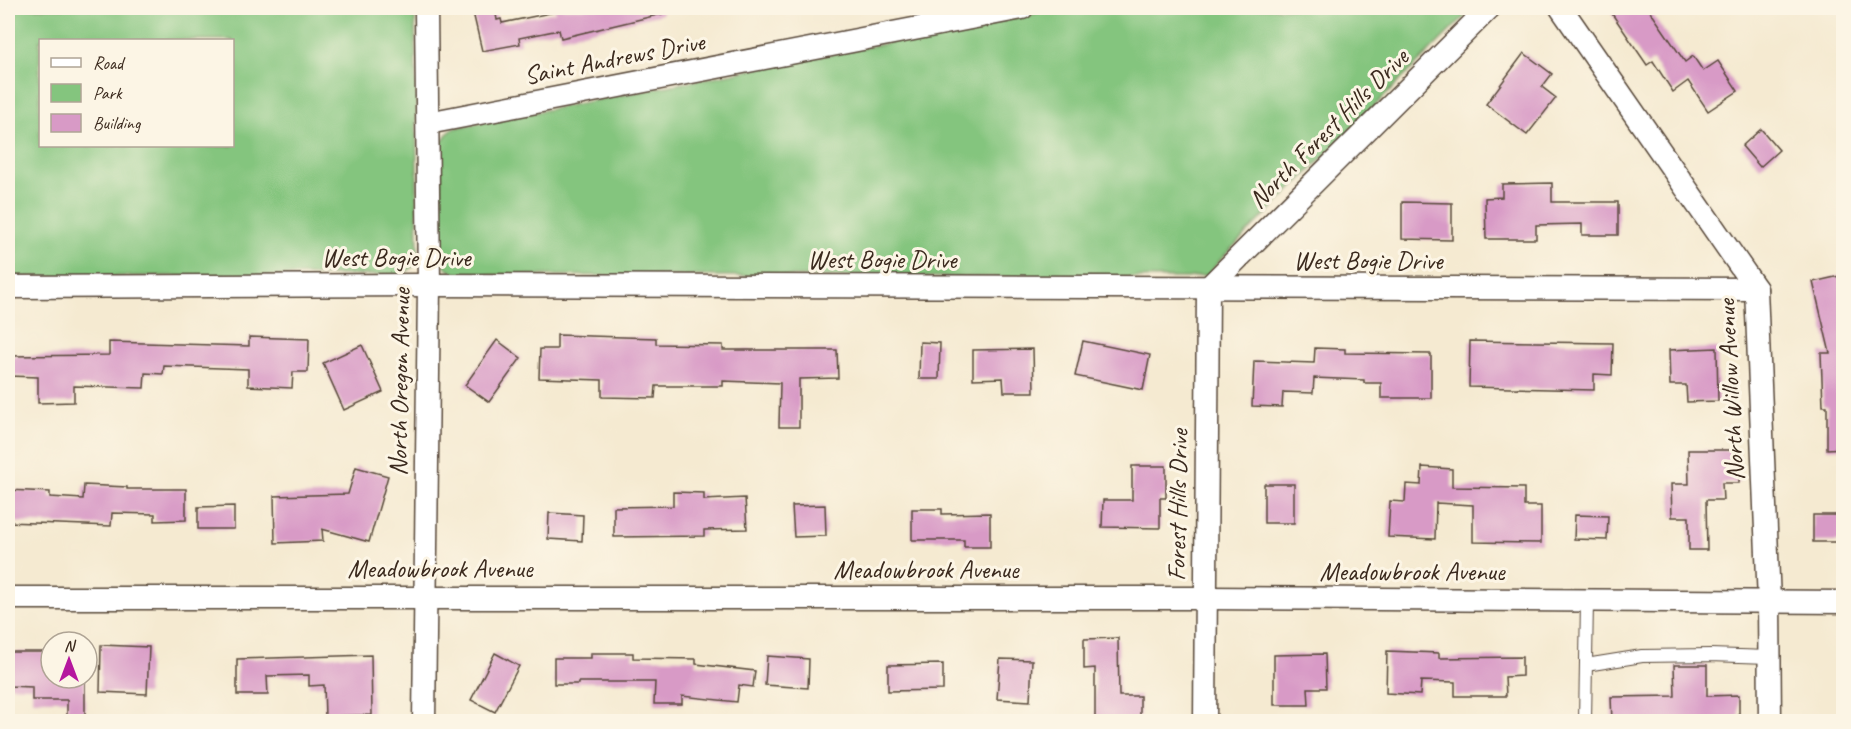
<svg xmlns="http://www.w3.org/2000/svg" width="1851" height="729" font-family="Caveat,sans-serif">
<rect width="100%" height="100%" fill="#fcf5e5"/>
<filter id="ink" filterUnits="userSpaceOnUse"><feTurbulence type="fractalNoise" baseFrequency=".0167" numOctaves="2"/><feDisplacementMap in="SourceGraphic" scale="12" xChannelSelector="R" yChannelSelector="G"/><feConvolveMatrix kernelMatrix="1 2 1 2 8 2 1 2 1" color-interpolation-filters="sRGB"/></filter>
<filter id="wash" filterUnits="userSpaceOnUse"><feTurbulence type="fractalNoise" baseFrequency=".008" numOctaves="4" result="noise"/><feDisplacementMap in="SourceGraphic" scale="24" xChannelSelector="R" yChannelSelector="G"/><feGaussianBlur stdDeviation="1.35" result="paint"/><feColorMatrix in="noise" values="0 0 0 0 0 0 0 0 0 0 0 0 0 0 0 0 0 1.4 0 .05"/><feComposite in="paint" operator="in"/></filter>
<g filter="url(#wash)">
<rect width="100%" height="100%" fill="#f5ead1"/>
<g fill="#84c57e" stroke="#60784e" stroke-width="1.5" fill-rule="evenodd">
<path d="M8,8h407l3,254 -15,13 -395,2zM40,40h192v106h-192z"/>
<path d="M1051,8h422l-253,252 -12,15 -21,3 -730,-3 -11,-7 -6,-12 1,-112 5,-9 8,-7 576,-113z"/>
</g>
<g id="blocks">
<g fill="#d89ac6">
<path d="M472,8h23l2,12 4,-1 1,4 53,-11 -1,-4h107l1,6 -101,24 -2,-8 -40,8 1,6 -38,7z"/>
<path d="M1608,8h40l37,54 8,-6 10,15 15,-10 20,30 -30,20 -20,-30 -15,11 -20,-31 -6,4z"/>
<path d="M1524,53l28,21 -10,13 14,11 -29,37 -41,-31z"/>
<path d="M1761,129l18,21 -19,17 -18,-21z"/>
<path d="M1552,183v19h66v33h-36v-11l-46,1v14h-50l-1,-41 17,-1v-13z"/>
<path d="M1402,202l50,1v37l-50,-1z"/>
<path d="M1844,275v173l-17,1v-43h-4l-2,-53h9l-17,-71z"/>
<path d="M557,335l99,3v6l67,1v5h114l1,28 -39,1v48h-20l1,-44 -57,-2v5h-67l-1,12 -53,-1v-17l-63,-2 1,-29h17z"/>
<path d="M249,337l60,2 -1,33h-15l-1,16 -44,-2v-17l-84,-3 -1,8 -18,-1 -1,15 -70,-2v16l-36,1v-26l-30,-1v-20l101,-1v-13l140,4z"/>
<path d="M497,340l24,18 -32,44 -24,-17z"/>
<path d="M1083,341l67,14 -7,35 -68,-14z"/>
<path d="M1470,341l143,2 -1,32 -18,-1v16l-125,-3z"/>
<path d="M920,342l20,1 -1,36h-20z"/>
<path d="M362,345l21,47 -39,18 -21,-47z"/>
<path d="M1315,348l30,1v4l86,1v44h-50v-15h-17v-3l-50,-2 -1,15 -30,-1 -1,15 -30,-1 2,-45 60,2z"/>
<path d="M1717,348l1,53 -31,1 -1,-17h-16l-1,-35z"/>
<path d="M1033,349l1,43h-30l-1,-14 -30,1v-29z"/>
<path d="M1688,450h51v33h-17l1,17h-17l1,50h-18v-33h-17l-1,-33h18z"/>
<path d="M1132,466h34v32h-6v30l-58,-1 1,-27h29z"/>
<path d="M356,467l32,9 -19,66 -47,-13 1,12 -48,2 -1,-47 74,-2z"/>
<path d="M1422,467l30,2v18l72,1v18h17v37l-68,-1v-37l-37,-2 -1,36 -47,-2 2,-36 15,1 1,-18 15,1z"/>
<rect x="1264" y="484" width="30" height="39"/>
<path d="M84,485l43,2v2h59v31l-31,1v-7l-43,-1 -1,13 -103,-4v-32l42,2v5l33,2z"/>
<path d="M673,492l31,1v7l41,-2 2,31 -43,1v6l-90,1v-30l59,-1z"/>
<path d="M825,505l1,31 -32,1 -2,-31z"/>
<path d="M234,506v23h-36v-22z"/>
<path d="M912,509h30v5l48,-1v34h-26v-7h-52z"/>
<path d="M549,513l34,2 -1,26 -34,-2z"/>
<path d="M1575,515l33,1 -1,24 -33,-1z"/>
<rect x="1813" y="515" width="31" height="27"/>
<path d="M1118,638l1,58h21v26h-45v-54l-11,1v-30z"/>
<path d="M101,645l48,2 -2,47 -47,-2z"/>
<path d="M1387,651l52,2v5l83,-1v19l-17,1 1,19h-51v-14l-34,-1 -1,14 -34,-2z"/>
<path d="M8,652h43v26h34v38h-18v-16h-35v-13l-24,-1z"/>
<path d="M495,653l24,13 -24,46 -24,-12z"/>
<path d="M591,653h42v5l63,1v5l59,7 -2,16 -14,-2 -2,17 -55,-6v8h-28l1,-22h-77v2h-24v-26h37z"/>
<path d="M1325,654l1,34h-18l1,17h-35v-50z"/>
<path d="M371,655l1,60 -47,1 -1,-31 -15,1v-11l-42,1 1,19h-31v-36z"/>
<path d="M767,656l42,3 -1,29 -43,-3z"/>
<path d="M1000,659l32,1 -2,41 -33,-2z"/>
<path d="M943,664v26l-55,1v-26z"/>
<path d="M1674,665h33v31l32,-1v27h-127l-1,-25 64,-1z"/>
</g>
</g>
</g>
<g filter="url(#ink)">
<use href="#blocks" fill-opacity="0" stroke="#574739" stroke-width="1.5"/>
<g fill="none" stroke-linecap="round" stroke-linejoin="round">
<defs>
<g id="lane">
<path d="M1586,665l56,-9 68,-1 59,2"/>
<path d="M1585,722l2,-121"/>
</g>
<g id="street">
<path d="M1561,8l195,281 13,313 1,120"/>
<path d="M428,123l594,-115"/>
<path d="M8,287l421,-2 1327,4"/>
<path d="M8,598h1197l639,4"/>
<path d="M424,722l5,-437 -3,-277"/>
<path d="M1205,722l3,-434 281,-280"/>
</g>
</defs>
<use href="#lane" stroke="#574739" stroke-width="14"/>
<use href="#street" stroke="#574739" stroke-width="25"/>
<use href="#lane" stroke="#fff" stroke-width="12"/>
<use href="#street" stroke="#fff" stroke-width="22"/>
</g>
</g>
<g text-anchor="middle" stroke-width="6" stroke-linejoin="round" paint-order="stroke">
<g font-size="26" fill="#3b2a1e" stroke="#fcf5e5">
<text transform="translate(614 58) rotate(-11)" y="9">Saint Andrews Drive</text>
<text transform="translate(1328 128) rotate(-45)" y="9">North Forest Hills Drive</text>
<text x="396" y="266">West Bogie Drive</text>
<text x="882" y="268">West Bogie Drive</text>
<text x="1368" y="269">West Bogie Drive</text>
<text transform="translate(399 382) rotate(-89)" y="9">North Oregon Avenue</text>
<text transform="translate(1730 390) rotate(-93)" y="9">North Willow Avenue</text>
<text transform="translate(1177 505) rotate(-89)" y="9">Forest Hills Drive</text>
<text x="440" y="577">Meadowbrook Avenue</text>
<text x="926" y="578">Meadowbrook Avenue</text>
<text x="1412" y="580">Meadowbrook Avenue</text>
</g>
</g>
<rect width="1851" height="729" fill="none" stroke="#fcf5e5" stroke-width="30"/>
<rect x="39" y="39" width="195" height="108" fill="#fcf5e5" stroke="#afa495" stroke-width="1.5"/>
<rect x="51" y="58" width="30" height="9" fill="#ffffff" stroke="#afa495" stroke-width="1.5"/>
<text x="93" y="69" font-size="18" fill="#3b2a1e">Road</text>
<rect x="51" y="84" width="30" height="18" fill="#84c57e" stroke="#afa495" stroke-width="1.5"/>
<text x="93" y="99" font-size="18" fill="#3b2a1e">Park</text>
<rect x="51" y="114" width="30" height="18" fill="#d89ac6" stroke="#afa495" stroke-width="1.5"/>
<text x="93" y="129" font-size="18" fill="#3b2a1e">Building</text>
<g transform="translate(69 660)"><circle r="28" fill="#fcf5e5" stroke="#afa495" stroke-width="1.5"/>
<path d="M0-4.5L10 22L0 15L-10 22Z" fill="#b5179e"/>
<text y="-9" font-size="16" font-weight="bold" text-anchor="middle" fill="#3b2a1e">N</text>
</g>
</svg>
